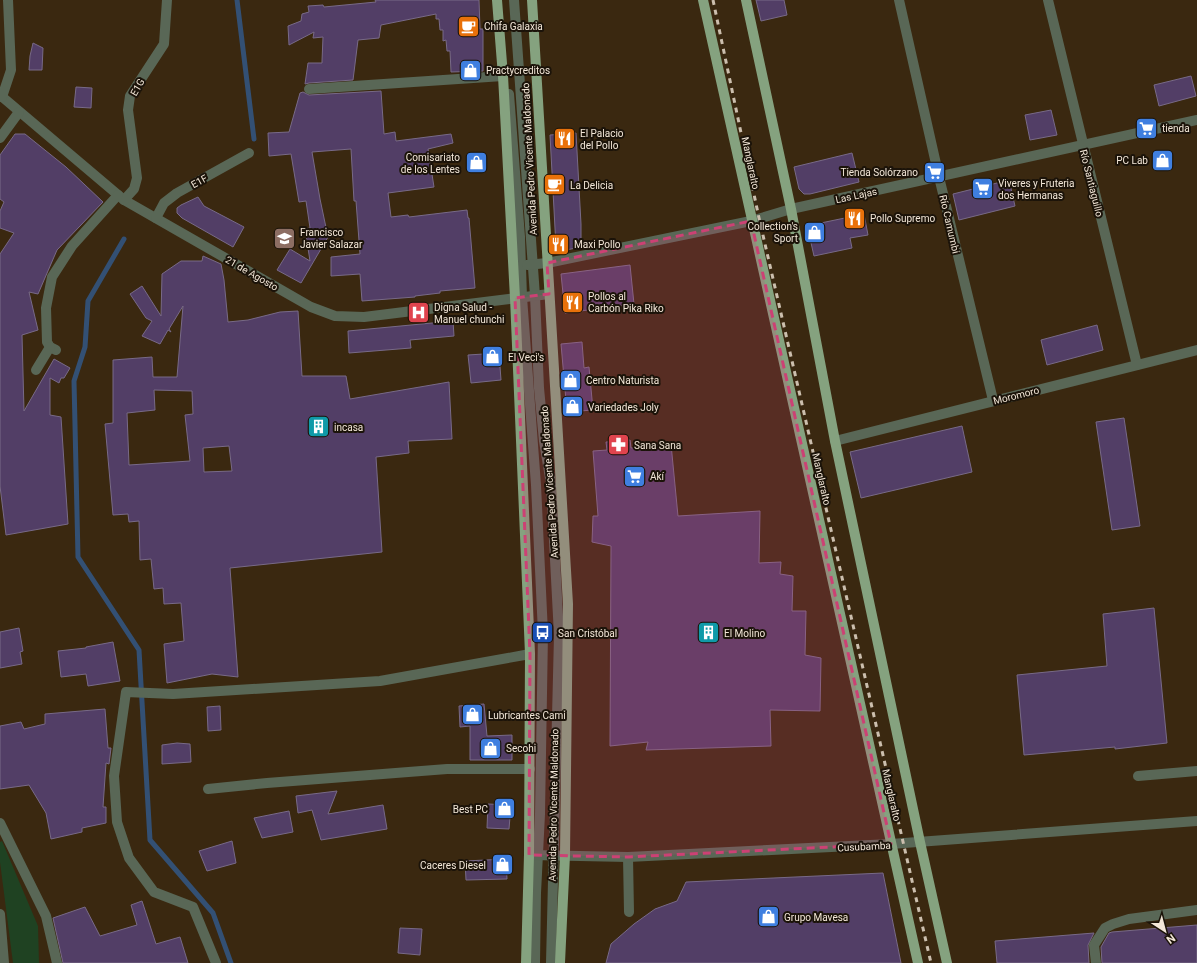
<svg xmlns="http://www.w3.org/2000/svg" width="1197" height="963" font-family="Roboto,sans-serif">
<rect width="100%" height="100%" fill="#3a2810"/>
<path fill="#1f4222" d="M2,841l36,85 1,37h-26l-13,-101v-20z"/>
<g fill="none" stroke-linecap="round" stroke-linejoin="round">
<g stroke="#335074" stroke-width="5">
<path d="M237,0l17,139"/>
<path d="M124,239l-36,62 -3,46 -11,34 4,176 61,93 11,190 63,73 18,50"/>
</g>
</g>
<g fill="#523e66" stroke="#786a87" fill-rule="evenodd">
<path d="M375,0h104l1,29h3v42l-32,1 -1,-21h-3l-1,-11 -3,1v-11h-3l-1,-11h-3v-5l-55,11 -2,13 -21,2 -5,40 -44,3 -4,1 3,-21h14v-2l1,-24 -10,1 1,-6 -25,13 -1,-19 13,-5 1,-7 7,-2 -1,-6 15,-1 1,2 52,-5z"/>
<path d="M756,0h28l3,15 -26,6z"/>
<path d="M33,43l10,5 -1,22h-13l1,-14z"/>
<path d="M1191,76l5,20 -37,10 -5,-21z"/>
<path d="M76,87l16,1 -1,20 -17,-1z"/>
<path d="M381,91l3,43 11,-2 1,9 55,-7 2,9 -25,6 6,38 -46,6 3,24 17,-2 1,2 58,-7 1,8h1l6,70 -35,3v2l-25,3v1l-53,4 -2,-27 -29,2v-19l29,-3 -4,-53h-2l-3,-52 -39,3 8,47 8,38 -27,46 -24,-13 13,-21 20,12 -5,-32 5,-1 -4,-27 -7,1 -8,-48 -22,2 -1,-23 21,-1 11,-39 3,-1 6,3z"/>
<path d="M1051,110l6,25 -27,5 -5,-25z"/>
<path d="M576,133l5,91v23l-20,4 -5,-4 -6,-112z"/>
<path d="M15,134h10l41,33 37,35 -46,48 -19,44 -9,-2 9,38 -16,5 2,76 30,-52 16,9 -6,10h-3l-2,5 -9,-5v37l11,2 7,107 -62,11 -6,-49v-232l14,-21 -14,-5v-17l4,-9 -4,-3v-44z"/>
<path d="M852,153l7,29 -49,12h-6l-5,-5 -5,-22z"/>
<path d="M1009,180l6,26 -56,14 -6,-26z"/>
<path d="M198,197l6,9 40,21 -11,20 -51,-29 -5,-5v-5l4,-3z"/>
<path d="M864,214l4,21 -18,3 2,10 -38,8 -5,-22 7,-10z"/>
<path d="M203,256l18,8 3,16 4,42 20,-2 32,-8 18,-1 4,65h44l4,23 99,-17 3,57 -44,2 1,12 -33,4 6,95 -152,16 8,109 -26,-3 -45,9 -3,-39 20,-3 -3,-38 -17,1 -1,-16 -9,1 -3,-30 -11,1 -1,-39 -10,1 -1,-8 -15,1 -8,-91 8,-1v-63l39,-3 1,20h24l6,-71 -14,23 2,3 -3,-2 -8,14 -18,-8 10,-15 -6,-3 -16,-24 12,-8 19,30 1,-42 19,-13h21zM154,390l38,1 1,23 -8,1 5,46 -61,4 -2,-52 28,-3zM229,446l3,25 -28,1 -1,-24z"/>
<path d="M630,265l4,39 -69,9 -4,-39z"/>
<path d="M453,321l1,15 -44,4 1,8 -62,5 -1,-22z"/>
<path d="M1097,325l6,25 -56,15 -6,-25z"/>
<path d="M582,342l2,26 5,-1 4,43 -26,2 -6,-68z"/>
<path d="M499,353l2,27 -30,3 -3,-28z"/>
<path d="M1124,418l16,108 -28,4 -16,-108z"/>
<path d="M962,426l10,46 -111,26 -11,-46z"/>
<path d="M630,440l1,8 40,-4 7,72 82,-5 -1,52 22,-1 -1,12 13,2 -1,35h14l-1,44 16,3 -1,53 -50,-1 1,36 -125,4 2,-8 -38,4 1,-200 -19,-4 1,-26h5l-5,-65 14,-1 -1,-8z"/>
<path d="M1154,608l13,135 -52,6v-2l-91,8 -7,-80 90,-9 -4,-52z"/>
<path d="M19,628l4,23 -3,1 2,12 -22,4v-36z"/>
<path d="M113,642l7,39 -32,5 -2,-12 -25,3 -3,-26 28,-3v-1z"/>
<path d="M484,704l3,32 25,-1v25h-42v-34l-10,1 -1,-21z"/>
<path d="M220,706l1,24 -13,1 -1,-24z"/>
<path d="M105,709l3,39h3l-2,16 -3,-1 -3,44h3v16l-24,5v4l-31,7 -5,-26 -17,-28 -29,4v-63l21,-4 3,7 21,-5v-10z"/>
<path d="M177,743l13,1 1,18 -29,2v-19z"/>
<path d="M337,791l-9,23 55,-9 4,24 -66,11 -9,-30 -14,3 -2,-17z"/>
<path d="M488,804l23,1 -2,24 -22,-1z"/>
<path d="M289,811l4,21 -31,6 -8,-20z"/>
<path d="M232,841l4,22 -29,8 -8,-20z"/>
<path d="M506,859l1,20 -41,1 -1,-19z"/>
<path d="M883,873l18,90h-295l5,-19 23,-20 21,-15 22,-8 9,-19z"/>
<path d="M142,901l14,43 24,-7 8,26h-125l-10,-45 32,-11 15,29 37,-11 -6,-20z"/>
<path d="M1197,925v38h-95l-1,-16 8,-14 3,-1z"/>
<path d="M400,928l22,1 -2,26 -22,-2z"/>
<path d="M1094,933l-6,12 1,18h-92l-2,-22z"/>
</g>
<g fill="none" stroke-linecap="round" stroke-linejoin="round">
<g stroke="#596756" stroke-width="10">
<path d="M514,0l21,296 4,92 5,53 7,43 8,151 -8,328"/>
<path d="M899,0l40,177 54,223"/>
<path d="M1048,0l89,365"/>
<path d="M309,89l194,-13"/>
<path d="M509,94l11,143 2,60 14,188 7,148 -3,181 -4,79 -1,70"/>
<path d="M0,95l124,105 187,107 24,9 29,1 185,-23"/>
<path d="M2,97l9,-27 -3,-70"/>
<path d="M0,138l19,-26"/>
<path d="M124,200l10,-11 3,-11 -9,-68 2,-14 34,-52 3,-44"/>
<path d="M156,218l8,-15 13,-10 72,-40"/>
<path d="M527,265l20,-2 204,-42 40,-12 406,-89"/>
<path d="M56,350l-6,-3 -3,-5 -1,-34 6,-31 20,-31 46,-51"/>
<path d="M36,370l14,-23"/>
<path d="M835,441l362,-91"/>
<path d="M1138,776l59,-5"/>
<path d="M208,789l59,-6 180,-14h83"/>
<path d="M0,823l46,93 11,47"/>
<path d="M531,855l97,2 263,-13 306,-23"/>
<path d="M628,857l1,55"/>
<path d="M0,914l4,49"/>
<path d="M216,963l-23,-56 -39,-15 -25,-34 -12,-36 -3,-46 12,-84 47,2 207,-13 150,-27"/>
<path d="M1096,963l-2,-18 11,-17 8,-4 16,-5 68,-9"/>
</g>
<g stroke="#85a27f" stroke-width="10">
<path d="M497,0l6,76 12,222 15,356 -1,201 -3,108"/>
<path d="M532,0l36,604 -3,251 -5,108"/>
<path d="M703,0l215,963"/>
<path d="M746,0l45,209 44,232 85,401 27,121"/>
</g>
<path stroke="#ccbfae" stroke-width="3" stroke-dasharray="5 5" stroke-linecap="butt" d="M713,0l46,218 172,745"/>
</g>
<path fill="#cc4174" fill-opacity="0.2" stroke="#cc4174" stroke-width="3" stroke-dasharray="8 5" stroke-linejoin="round" d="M751,221l140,623 -263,13 -99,-2 1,-201 -15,-356 34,-4 -2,-31z"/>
<defs>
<symbol id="cafe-square" viewBox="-11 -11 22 22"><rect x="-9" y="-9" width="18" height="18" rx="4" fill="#e8710a" stroke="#1b1309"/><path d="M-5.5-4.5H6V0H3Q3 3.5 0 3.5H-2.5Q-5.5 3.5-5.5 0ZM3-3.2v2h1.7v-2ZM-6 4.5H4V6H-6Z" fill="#fff"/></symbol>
<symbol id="shop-square" viewBox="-11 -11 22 22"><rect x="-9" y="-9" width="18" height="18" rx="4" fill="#3f7fe0" stroke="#1b1309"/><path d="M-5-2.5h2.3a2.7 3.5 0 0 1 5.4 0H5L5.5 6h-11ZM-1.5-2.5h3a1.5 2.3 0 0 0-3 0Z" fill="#fff"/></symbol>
<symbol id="supermarket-square" viewBox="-11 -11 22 22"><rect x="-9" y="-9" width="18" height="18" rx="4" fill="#3f7fe0" stroke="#1b1309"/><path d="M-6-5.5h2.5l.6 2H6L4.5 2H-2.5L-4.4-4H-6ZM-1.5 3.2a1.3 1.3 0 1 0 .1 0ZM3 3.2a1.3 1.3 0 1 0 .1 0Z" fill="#fff"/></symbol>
<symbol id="restaurant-square" viewBox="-11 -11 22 22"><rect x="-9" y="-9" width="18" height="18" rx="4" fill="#e8710a" stroke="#1b1309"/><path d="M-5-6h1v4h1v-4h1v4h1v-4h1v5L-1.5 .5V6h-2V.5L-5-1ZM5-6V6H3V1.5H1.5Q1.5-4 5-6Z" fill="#fff"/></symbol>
<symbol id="school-square" viewBox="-11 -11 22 22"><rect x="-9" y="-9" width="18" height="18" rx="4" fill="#8d6e63" stroke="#1b1309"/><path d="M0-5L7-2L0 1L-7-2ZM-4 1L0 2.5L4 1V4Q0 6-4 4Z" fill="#fff"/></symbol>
<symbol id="hospital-square" viewBox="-11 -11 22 22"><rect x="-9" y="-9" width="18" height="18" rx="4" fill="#e0444e" stroke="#1b1309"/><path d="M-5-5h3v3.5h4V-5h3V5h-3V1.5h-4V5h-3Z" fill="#fff"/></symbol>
<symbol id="building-square" viewBox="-11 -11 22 22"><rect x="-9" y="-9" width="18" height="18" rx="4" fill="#0f9aa8" stroke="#1b1309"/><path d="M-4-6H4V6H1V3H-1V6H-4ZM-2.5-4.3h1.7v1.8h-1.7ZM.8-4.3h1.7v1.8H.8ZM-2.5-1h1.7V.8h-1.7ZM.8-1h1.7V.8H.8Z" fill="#fff"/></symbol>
<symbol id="pharmacy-square" viewBox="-11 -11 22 22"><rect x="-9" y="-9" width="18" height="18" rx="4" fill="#e0444e" stroke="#1b1309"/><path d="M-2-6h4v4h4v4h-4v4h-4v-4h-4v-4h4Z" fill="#fff"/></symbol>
<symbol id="bus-square" viewBox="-11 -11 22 22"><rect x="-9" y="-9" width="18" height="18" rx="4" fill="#1a4fb4" stroke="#1b1309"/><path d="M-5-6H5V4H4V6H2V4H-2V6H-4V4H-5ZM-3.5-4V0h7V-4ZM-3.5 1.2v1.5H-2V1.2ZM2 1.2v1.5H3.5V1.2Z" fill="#fff"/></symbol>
</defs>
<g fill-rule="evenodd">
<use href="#cafe-square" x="456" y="14" width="25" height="25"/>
<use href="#shop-square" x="458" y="58" width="25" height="25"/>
<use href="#supermarket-square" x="1134" y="116" width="25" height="25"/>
<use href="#restaurant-square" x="552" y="126" width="25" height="25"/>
<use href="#shop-square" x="1150" y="148" width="25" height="25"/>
<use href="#shop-square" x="464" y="150" width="25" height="25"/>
<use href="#supermarket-square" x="922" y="160" width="25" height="25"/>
<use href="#cafe-square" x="542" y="172" width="25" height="25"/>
<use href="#supermarket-square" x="970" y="176" width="25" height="25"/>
<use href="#restaurant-square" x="842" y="206" width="25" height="25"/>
<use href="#shop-square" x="802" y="220" width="25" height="25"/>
<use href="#school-square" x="272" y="226" width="25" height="25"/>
<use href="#restaurant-square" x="546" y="232" width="25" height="25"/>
<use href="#restaurant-square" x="560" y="290" width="25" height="25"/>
<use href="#hospital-square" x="406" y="300" width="25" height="25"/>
<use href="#shop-square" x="480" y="344" width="25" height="25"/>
<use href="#shop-square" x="558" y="368" width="25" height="25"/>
<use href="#shop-square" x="560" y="394" width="25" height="25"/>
<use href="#building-square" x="306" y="414" width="25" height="25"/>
<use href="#pharmacy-square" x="606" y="432" width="25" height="25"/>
<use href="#supermarket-square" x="622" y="464" width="25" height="25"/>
<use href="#bus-square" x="530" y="620" width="25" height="25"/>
<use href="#building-square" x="696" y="620" width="25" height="25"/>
<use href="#shop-square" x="460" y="702" width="25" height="25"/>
<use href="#shop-square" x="478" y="736" width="25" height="25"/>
<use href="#shop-square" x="492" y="796" width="25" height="25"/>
<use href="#shop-square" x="490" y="852" width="25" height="25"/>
<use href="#shop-square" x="756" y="904" width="25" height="25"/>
</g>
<g text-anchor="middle" stroke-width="4" stroke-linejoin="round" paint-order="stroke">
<g font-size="10" fill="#f3e7d8" stroke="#1b1309" text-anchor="start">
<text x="484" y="30">Chifa Galaxia</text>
<text x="486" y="74">Practycreditos</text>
<text x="1162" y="132">tienda</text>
<text x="580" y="137">El Palacio<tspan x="580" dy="12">del Pollo</tspan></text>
<text x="460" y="161" text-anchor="end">Comisariato<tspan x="460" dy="12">de los Lentes</tspan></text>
<text x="1148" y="164" text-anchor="end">PC Lab</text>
<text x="918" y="176" text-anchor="end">Tienda Solórzano</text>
<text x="998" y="187">Viveres y Fruteria<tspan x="998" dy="12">dos Hermanas</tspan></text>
<text x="570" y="189">La Delicia</text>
<text x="870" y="222">Pollo Supremo</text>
<text x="798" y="230" text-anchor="end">Collection's<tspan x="798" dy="12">Sport</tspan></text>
<text x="300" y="236">Francisco<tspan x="300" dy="12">Javier Salazar</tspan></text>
<text x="574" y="248">Maxi Pollo</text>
<text x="588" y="300">Pollos al<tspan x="588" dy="12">Carbón Pika Riko</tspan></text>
<text x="434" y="311">Digna Salud -<tspan x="434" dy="12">Manuel chunchi</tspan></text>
<text x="508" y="361">El Veci's</text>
<text x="586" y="384">Centro Naturista</text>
<text x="588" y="411">Variedades Joly</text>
<text x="334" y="431">incasa</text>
<text x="634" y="449">Sana Sana</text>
<text x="650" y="480">Akí</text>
<text x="558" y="637">San Cristóbal</text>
<text x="724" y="637">El Molino</text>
<text x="488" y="719">Lubricantes Cami</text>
<text x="506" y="752">Secohi</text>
<text x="488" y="813" text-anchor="end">Best PC</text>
<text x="486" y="869" text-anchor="end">Caceres Diesel</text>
<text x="784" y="921">Grupo Mavesa</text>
</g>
<g font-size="10" fill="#f3e7d8" stroke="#1b1309">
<text transform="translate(137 87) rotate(-60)" y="4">E1G</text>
<text transform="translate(529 159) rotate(-93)" y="4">Avenida Pedro Vicente Maldonado</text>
<text transform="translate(751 163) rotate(78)" y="4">Manglaralto</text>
<text transform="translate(199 181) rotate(-29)" y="4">E1F</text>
<text transform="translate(1092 183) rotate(76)" y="4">Río Santiaguillo</text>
<text transform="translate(856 195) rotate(-12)" y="4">Las Lajas</text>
<text transform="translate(950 224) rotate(77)" y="4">Río Camumbi</text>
<text transform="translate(252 273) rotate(30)" y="4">21 de Agosto</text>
<text transform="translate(1016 395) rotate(-14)" y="4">Moromoro</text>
<text transform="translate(822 479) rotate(77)" y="4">Manglaralto</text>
<text transform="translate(549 482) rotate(-94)" y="4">Avenida Pedro Vicente Maldonado</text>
<text transform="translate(892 795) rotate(77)" y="4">Manglaralto</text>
<text transform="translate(553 805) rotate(-89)" y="4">Avenida Pedro Vicente Maldonado</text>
<text transform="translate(864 846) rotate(-3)" y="4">Cusubamba</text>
</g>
</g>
<g transform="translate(1165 931) rotate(144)" stroke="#1b1309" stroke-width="3" paint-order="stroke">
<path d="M0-3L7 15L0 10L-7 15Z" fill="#f3e7d8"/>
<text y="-6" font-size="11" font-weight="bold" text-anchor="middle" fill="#f3e7d8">N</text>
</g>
</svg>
